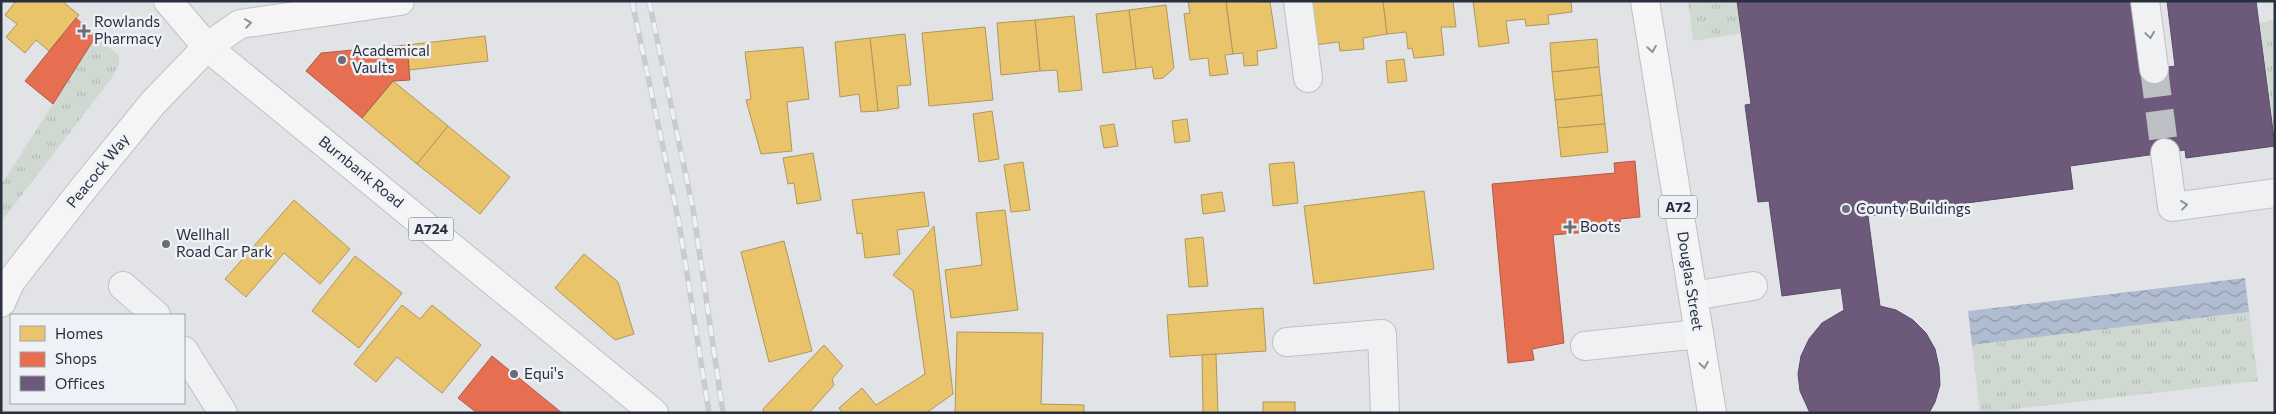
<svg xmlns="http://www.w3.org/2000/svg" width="2276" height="414" font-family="Commissioner,sans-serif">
<defs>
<pattern id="grass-tufts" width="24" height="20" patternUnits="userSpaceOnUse" patternTransform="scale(1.25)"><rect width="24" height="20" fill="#d0d9d1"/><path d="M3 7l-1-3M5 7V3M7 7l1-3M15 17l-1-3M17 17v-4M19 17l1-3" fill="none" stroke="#b3bbb4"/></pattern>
<pattern id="water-waves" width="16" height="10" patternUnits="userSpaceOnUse" patternTransform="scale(1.25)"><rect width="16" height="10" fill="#b0bdd0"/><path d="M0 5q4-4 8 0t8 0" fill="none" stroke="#8f9aaa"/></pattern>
</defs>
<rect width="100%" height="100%" fill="#e1e3e6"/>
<g fill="url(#grass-tufts)">
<path d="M1688,1h49l5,32 -49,8z"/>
<path d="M2275,20v116l-15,-113z"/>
<path d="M96,36l23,20v9l-8,14 -110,143v-37z"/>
<path d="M2249,312l9,69 -278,32 -8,-68z"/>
</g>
<path fill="url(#water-waves)" d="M2245,278l4,34 -277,33 -4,-34z"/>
<g fill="#e9c46a" stroke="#af975d">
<path d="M16,1h46l17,14 -30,36 -13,-11 -11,13 -19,-16 11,-13 -12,-9z"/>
<path d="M1188,1h38l7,53 -8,1 3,19 -18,2 -2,-18 -18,2 -6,-46 6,-1z"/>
<path d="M1226,1l44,1 7,46 -20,3 1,14 -14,1 -1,-13 -10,1z"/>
<path d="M1309,1h74l4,33 -24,4 1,11 -24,2 -1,-9 -25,3z"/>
<path d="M1383,1h70l3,26h-15l3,28 -30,3 -2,-10 -4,1 -2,-17 -19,2z"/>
<path d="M1473,1h98l1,11 -24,3 1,9 -23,2 -1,-7 -19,2 3,22 -30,4z"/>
<path d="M1166,5l8,63 -11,10 -9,1 -2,-12 -16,2 -7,-59z"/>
<path d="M1129,10l7,59 -33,4 -7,-59z"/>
<path d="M1074,16l8,74 -23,2 -2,-22 -17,1 -5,-51z"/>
<path d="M1035,20l5,51 -39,4 -4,-52z"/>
<path d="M985,27l8,73 -64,6 -7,-73z"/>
<path d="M905,34l6,51 -14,1 2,22 -21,3 -8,-73z"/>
<path d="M485,36l3,25 -79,9 -2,-25z"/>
<path d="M870,38l8,73 -17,1 -2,-18 -19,3 -5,-55z"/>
<path d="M1597,39l2,28 -47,5 -2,-29z"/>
<path d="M803,47l6,52 -22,3 5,49 -31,3 -15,-54 5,-1 -6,-47z"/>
<path d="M1404,59l3,22 -19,2 -2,-22z"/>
<path d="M1599,67l3,28 -47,5 -3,-28z"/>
<path d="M393,81l55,45 -31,38 -55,-46z"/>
<path d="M1602,95l3,29 -47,4 -3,-28z"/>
<path d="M992,111l7,48 -20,3 -6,-48z"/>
<path d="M1187,119l3,22 -15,2 -3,-22z"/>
<path d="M1114,124l4,22 -14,2 -4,-22z"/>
<path d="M1605,124l3,28 -47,5 -3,-29z"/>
<path d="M448,126l62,51 -30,37 -63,-50z"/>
<path d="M813,153l8,47 -24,4 -3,-21 -6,1 -5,-26z"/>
<path d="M1023,162l7,48 -19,2 -7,-47z"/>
<path d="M1294,162l4,41 -25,3 -4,-42z"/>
<path d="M1424,191l10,78 -120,15 -10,-78z"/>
<path d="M924,192l5,34 -32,4 3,24 -35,4 -3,-25 -5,1 -5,-34z"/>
<path d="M1222,192l3,19 -22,3 -2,-19z"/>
<path d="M294,200l56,49 -30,35 -36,-31 -38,44 -21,-18z"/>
<path d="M1005,210l13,100 -67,8 -6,-48 37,-5 -6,-52z"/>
<path d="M934,226l19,168 -27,19h-83l-4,-5 23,-20 14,17 49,-31 -12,-83 -20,-16z"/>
<path d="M1203,237l5,49 -19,1 -4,-48z"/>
<path d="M784,241l28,110 -43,11 -28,-110z"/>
<path d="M584,254l34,28 16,52 -19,6 -60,-52z"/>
<path d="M355,256l47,37 -43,55 -47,-37z"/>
<path d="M402,305l18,14 12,-14 49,40 -39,48 -45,-36 -21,25 -22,-18z"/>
<path d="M1263,308l3,43 -96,6 -3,-42z"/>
<path d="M957,332l86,1 -2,71 43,1v8h-129z"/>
<path d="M824,345l19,21 -11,13 2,6 -25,28h-45l-1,-4z"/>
<path d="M1216,354l2,59h-15l-1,-58z"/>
<rect x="1263" y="402" width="32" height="11"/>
</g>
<g fill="#e76f51" stroke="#ae5c4b">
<path d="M76,18l20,18 -43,68 -28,-23z"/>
<path d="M407,45l3,35 -17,1 -31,37 -56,-47 15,-18z"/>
<path d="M1635,161l5,56 -20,2 1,10 -68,6 11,108 -32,6 2,11 -26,3 -16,-179 123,-11 -1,-10z"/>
<path d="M492,356l70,57h-85l-19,-15z"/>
</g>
<path fill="#6d597a" stroke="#584c68" d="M1737,1h395l9,70 34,-5 -8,-65h89l19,145 -89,12 -1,-8 -115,16 3,23 -205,27 12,90 16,4 17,10 13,13 9,16 4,18 1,18 -5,17 -6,11h-119l-10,-22 -2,-17 3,-18 8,-17 13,-16 22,-13 -3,-22 -59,8 -13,-95 -11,1 -13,-97 6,-1z"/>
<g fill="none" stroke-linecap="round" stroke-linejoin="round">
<path stroke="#bcbfc4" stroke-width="28" stroke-dasharray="28 14" stroke-linecap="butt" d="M2154,69l11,84"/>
<defs>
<g id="minor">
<path d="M1298,1l10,77"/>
<path d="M2145,1l9,68"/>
<path d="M2165,153l7,54 103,-14"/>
<path d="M123,286l33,29"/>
<path d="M1693,296l60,-10"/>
<path d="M1287,342l95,-8 3,79"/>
<path d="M1585,346l114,-12"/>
<path d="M184,351l39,62"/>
</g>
<g id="major">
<path d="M168,1l39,46 447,366"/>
<path d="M1645,1l67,412"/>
<path d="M1,303l10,-22 72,-92 70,-86 54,-56 33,-23 160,-23"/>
</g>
</defs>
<use href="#minor" stroke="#bfc1c4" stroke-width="30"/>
<use href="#major" stroke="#bec0c3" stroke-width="30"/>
<use href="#minor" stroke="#f0f1f2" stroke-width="28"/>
<use href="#major" stroke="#f5f5f6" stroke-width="28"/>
<defs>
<g id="rail">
<path d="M632,1l47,222 30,190"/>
<path d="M649,1l44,208 30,204"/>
</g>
</defs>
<use href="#rail" stroke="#c9cbce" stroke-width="5.5"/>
<use href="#rail" stroke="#eef1f5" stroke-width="4" stroke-dasharray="11" stroke-linecap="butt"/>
</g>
<defs><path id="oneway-chevron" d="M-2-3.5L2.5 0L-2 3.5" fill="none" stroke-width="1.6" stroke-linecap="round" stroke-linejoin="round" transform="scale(1.25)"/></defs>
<g stroke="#8e929a">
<use href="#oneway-chevron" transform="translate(248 23) rotate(-9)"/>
<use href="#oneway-chevron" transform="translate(1652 49) rotate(81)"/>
<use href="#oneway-chevron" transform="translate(1704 365) rotate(81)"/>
</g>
<g stroke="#8c9098">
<use href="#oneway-chevron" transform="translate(2150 35) rotate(82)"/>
<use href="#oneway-chevron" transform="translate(2184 205) rotate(-7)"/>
</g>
<g fill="#696e79" stroke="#eef1f5" stroke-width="2">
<path d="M81.5 23.5h5v5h5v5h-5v5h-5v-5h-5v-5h5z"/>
<circle cx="342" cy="60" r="5"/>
<circle cx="1846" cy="209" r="5"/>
<path d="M1567.5 219.5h5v5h5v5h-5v5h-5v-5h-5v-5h5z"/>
<circle cx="166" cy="244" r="5"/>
<circle cx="514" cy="374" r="5"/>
</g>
<g text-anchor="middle" stroke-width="5" stroke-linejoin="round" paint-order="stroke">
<g fill="#eef1f5" stroke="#636975" stroke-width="1">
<rect x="1659" y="195.5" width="38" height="23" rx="4"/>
<rect x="408.5" y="217.5" width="45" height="23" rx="4"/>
</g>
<g font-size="14" font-weight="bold" fill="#282f3e">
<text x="1678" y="212">A72</text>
<text x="431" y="234">A724</text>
</g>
<g font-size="15" fill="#282f3e" stroke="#eef1f5" text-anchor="start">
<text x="94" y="27">Rowlands<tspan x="94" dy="17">Pharmacy</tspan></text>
<text x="352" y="56">Academical<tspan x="352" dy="17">Vaults</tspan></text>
<text x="1856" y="214">County Buildings</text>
<text x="1580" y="232">Boots</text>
<text x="176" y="240">Wellhall<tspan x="176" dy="17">Road Car Park</tspan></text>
<text x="524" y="379">Equi's</text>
</g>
<g font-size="15" fill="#282f3e" stroke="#eef1f5">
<text transform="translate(98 171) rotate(-51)" y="5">Peacock Way</text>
<text transform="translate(361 172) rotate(39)" y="5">Burnbank Road</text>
<text transform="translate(1690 281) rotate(81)" y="5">Douglas Street</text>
</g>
</g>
<rect width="2276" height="414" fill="none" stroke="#282f3e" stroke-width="5"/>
<rect x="10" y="314" width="175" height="90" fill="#eef1f5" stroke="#9fa3ac"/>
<rect x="20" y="326" width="25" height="15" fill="#e9c46a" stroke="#9fa3ac"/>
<text x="55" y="339" font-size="15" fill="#282f3e">Homes</text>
<rect x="20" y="352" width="25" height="15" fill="#e76f51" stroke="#9fa3ac"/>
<text x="55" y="364" font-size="15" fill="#282f3e">Shops</text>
<rect x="20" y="376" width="25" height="15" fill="#6d597a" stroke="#9fa3ac"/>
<text x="55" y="389" font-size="15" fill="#282f3e">Offices</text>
</svg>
